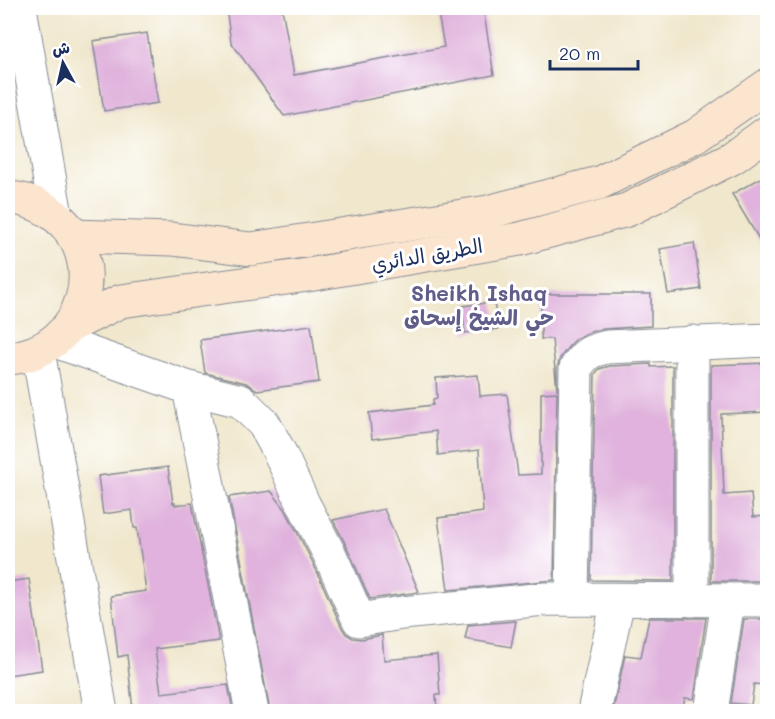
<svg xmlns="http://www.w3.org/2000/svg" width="775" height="719" font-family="Mali,'Playpen Sans Arabic',sans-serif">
<rect width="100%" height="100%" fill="#fff"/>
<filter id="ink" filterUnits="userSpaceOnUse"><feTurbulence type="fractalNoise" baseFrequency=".0167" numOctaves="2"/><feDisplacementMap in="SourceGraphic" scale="12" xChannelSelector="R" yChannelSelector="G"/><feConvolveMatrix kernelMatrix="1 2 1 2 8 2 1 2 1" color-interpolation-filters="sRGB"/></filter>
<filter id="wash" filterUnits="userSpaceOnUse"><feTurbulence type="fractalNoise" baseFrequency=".008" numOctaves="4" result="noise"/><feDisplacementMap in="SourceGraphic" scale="24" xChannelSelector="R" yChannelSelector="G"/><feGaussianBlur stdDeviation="1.35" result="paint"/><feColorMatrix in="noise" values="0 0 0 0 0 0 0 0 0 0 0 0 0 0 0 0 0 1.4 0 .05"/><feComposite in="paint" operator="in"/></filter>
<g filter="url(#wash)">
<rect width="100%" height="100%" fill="#f0e7cc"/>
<g id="blocks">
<g fill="#e0b2dd">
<path d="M226,8h56l12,67 150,-28 -7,-39h46l11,67 -210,41 -53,-74z"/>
<path d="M147,33l11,70 -54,8 -11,-70z"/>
<path d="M768,174v80l-36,-60z"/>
<path d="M694,243l7,46 -33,5 -8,-45z"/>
<path d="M541,294h110v32l-48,3 -13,3 -13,6 -8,8 -9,12 -3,10v22l-5,-51h-11z"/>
<path d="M494,302l4,27 -33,4 -3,-27z"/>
<path d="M311,325l8,57 -62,8 -11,-7 -41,-10 -5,-33z"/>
<path d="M768,363v49l-47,2 3,81 27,-2 2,24 15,-1v65h-57v-216z"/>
<path d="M651,364v3l22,-1v215l-82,-1 4,-206 4,-5 11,-3z"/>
<path d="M478,375l2,21 27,-2 11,81 23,-1v-81l16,-1 -3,188 -106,10 -10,-72 45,-6 -4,-62 -41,5 -2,-24 -64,8 -3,-26 64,-8v-6l4,-1 -1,-20z"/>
<path d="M168,467l5,36h2v2l17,-2 27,138 -64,8 6,44 67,-8 5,26h-100l-6,-56 -9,2 -7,-61 35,-5 -9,-63h-3l-2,-18 -29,4 -5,-38z"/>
<path d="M271,491l14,18 28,54 29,65 4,6 7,4 9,1 20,-4 2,25 53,-5 3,40h-4l1,16h-167l-41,-214z"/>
<path d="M384,509l35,83 -49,7 -23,-52 -14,-27z"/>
<path d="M29,579l13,91 -34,5v-93z"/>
<path d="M649,618h57l-12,81 -9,-1 -3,13h-69l12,-56 16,2z"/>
<path d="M744,619h24v33l-4,33 -10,-1 -3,21 -20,-2z"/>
<path d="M516,621l-5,26 -46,-8 3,-14z"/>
</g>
</g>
</g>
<g filter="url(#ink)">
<use href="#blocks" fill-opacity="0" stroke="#868b95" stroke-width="1.5"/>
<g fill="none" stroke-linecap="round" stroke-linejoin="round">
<defs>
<g id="minor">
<path d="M55,341l134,47 52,13 23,23 15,27 24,52 27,52 29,65 43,-7 143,-14 223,1"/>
<path d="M692,342v258"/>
<path d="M189,388l63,324"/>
<path d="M572,599l4,-231c9,-15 14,-17 31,-21l161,-7"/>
<path d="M594,712l24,-112"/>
<path d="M711,712l17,-111"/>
</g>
<g id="tertiary">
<path d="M20,8l36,208"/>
<path d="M38,351l63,361"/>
</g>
<g id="secondary">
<path d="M8,198c14,0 27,5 39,12 68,42 39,143 -39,148"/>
<path d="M73,236l99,3 79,10 237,-37 111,-29 96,-47 73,-51"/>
<path d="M70,326l51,-25 187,-26 212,-36 107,-29 105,-52 36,-26"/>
</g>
</defs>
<use href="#minor" stroke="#868b95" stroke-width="35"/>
<use href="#tertiary" stroke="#868b95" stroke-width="35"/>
<use href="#secondary" stroke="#868b95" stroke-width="35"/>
<use href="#minor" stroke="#fff" stroke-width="33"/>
<use href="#tertiary" stroke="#fff" stroke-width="33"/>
<use href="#secondary" stroke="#fbe5cf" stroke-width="33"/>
</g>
</g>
<g text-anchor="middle" stroke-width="6" stroke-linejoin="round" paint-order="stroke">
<g font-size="20" fill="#1b2f5e" stroke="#fff">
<text transform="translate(427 255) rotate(-10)" y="7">الطريق الدائري</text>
</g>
<g font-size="21" font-weight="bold" fill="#605d8a" stroke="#fff">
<text x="479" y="301">Sheikh Ishaq<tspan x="479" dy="24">حي الشيخ إسحاق</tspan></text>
</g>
</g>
<rect width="775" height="719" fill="none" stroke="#fff" stroke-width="30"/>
<g transform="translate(63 63) rotate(352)" stroke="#ffffff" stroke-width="4.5" paint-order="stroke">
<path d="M0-4.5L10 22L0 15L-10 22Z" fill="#1b2f5e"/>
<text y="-9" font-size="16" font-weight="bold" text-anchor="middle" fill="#1b2f5e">ش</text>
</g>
<path d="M550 60v9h88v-9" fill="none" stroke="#1b2f5e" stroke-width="3"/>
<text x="559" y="60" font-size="18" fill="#1b2f5e" stroke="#ffffff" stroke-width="4.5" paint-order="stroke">20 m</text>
</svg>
